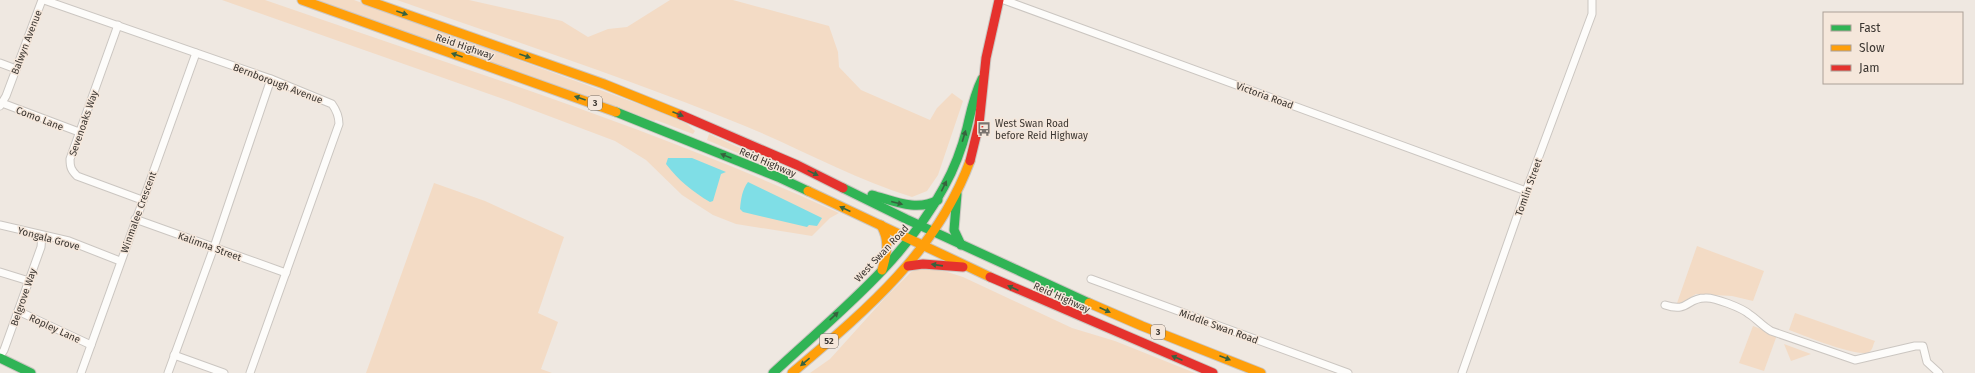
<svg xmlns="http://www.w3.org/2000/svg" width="1975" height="373" font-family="'Fira Sans',sans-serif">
<rect width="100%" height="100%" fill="#efe8e1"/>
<g fill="#f3dbc5">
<path d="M222,0h43c192,67 389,128 574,213l-9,5 -18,18 -76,-12 -23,-9 -31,-20 -36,-35 -31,-19 -106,-40z"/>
<path d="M314,0h40l301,110 31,13 9,8 -2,3 -37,-14 -2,1z"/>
<path d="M397,0h72l93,21 26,16 20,-8 19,-2 43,-27h63l96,26 9,26 1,15 22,23 69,30 7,-12 15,-15 11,8 -25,74 -11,16 -15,6c-58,-18 -111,-48 -167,-71 -114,-46 -231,-85 -348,-126z"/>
<path d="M709,134l78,35 -2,4 -78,-33z"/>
<path d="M434,183l51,18 79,36 -26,76 20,9 -17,47 11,4h-186z"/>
<path d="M1697,246l67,25 -11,30 -21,-5 -36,-2 -20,12z"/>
<path d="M918,268l23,2 22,7 109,51 43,13 80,32h-385l20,-14 55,-61 26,-26z"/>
<path d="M1795,313l80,28c-2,3 -2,9 -6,11 -11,6 -66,-17 -80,-22z"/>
<path d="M1753,326l24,9 -13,36 -25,-8z"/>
<path d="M1784,344l27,10 -20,7z"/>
</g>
<g fill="#7fdee6">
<path d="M668,158h24l34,14 -5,2 -8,27 -3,1c-17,-10 -32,-22 -44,-38z"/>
<path d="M748,182l74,36 -5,8 -8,-1 -2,2 -64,-15 -3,-3c1,-10 2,-19 8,-27z"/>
</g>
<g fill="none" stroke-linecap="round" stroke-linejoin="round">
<defs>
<g id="street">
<path d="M44,0l227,79 61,25c5,7 7,12 7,20l-89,249"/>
<path d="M1004,0l522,191"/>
<path d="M118,25l-48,134c0,8 1,11 7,17l65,24"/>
<path d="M0,63l16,6"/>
<path d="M2,103l77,29"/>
<path d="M0,106l6,-10 36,-96"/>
<path d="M135,219l151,54"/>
<path d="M0,225l69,16 51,20"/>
<path d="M0,272l29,9"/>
<path d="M1091,279l257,94"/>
<path d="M1665,305c24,8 21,-7 40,-7 9,-1 37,10 44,16 8,5 13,12 22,17l84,29 60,-14h8l4,16 12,11"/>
<path d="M18,311l73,34"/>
<path d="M174,355l50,18"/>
<path d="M0,356l4,-6 37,-103 1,-11"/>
<path d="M81,373l115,-320"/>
<path d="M168,373l46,-126 57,-168"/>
<path d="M1462,373l64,-182 66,-177v-14"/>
</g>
<g id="fast">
<path d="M616,112l162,65 30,14"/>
<path d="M843,188l63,31 183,84"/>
<path d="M957,194l-3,36 7,15"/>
<path d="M872,195c22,6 45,17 66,5"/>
<path d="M0,358l31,15"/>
<path d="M773,373c61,-57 131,-111 171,-186 10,-18 18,-39 23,-59 4,-17 7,-33 15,-49"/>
</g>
<g id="slow">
<path d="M302,0l314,112"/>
<path d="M366,0l238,84 77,31"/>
<path d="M808,191l182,86"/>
<path d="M881,225c9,16 6,28 1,45"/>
<path d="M1089,303l53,23 119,47"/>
<path d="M792,373c72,-61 144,-120 178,-212"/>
</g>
<g id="jam">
<path d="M681,115l116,50 46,23"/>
<path d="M970,161l9,-37 7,-66 13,-58"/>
<path d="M908,266l15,-2 40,3"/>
<path d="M990,277l223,96"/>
</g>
</defs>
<use href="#street" stroke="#cbc6c1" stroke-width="9"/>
<use href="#fast" stroke="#cbc6c1" stroke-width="11"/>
<use href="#slow" stroke="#cbc6c1" stroke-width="11"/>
<use href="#jam" stroke="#cbc6c1" stroke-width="11"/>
<use href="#street" stroke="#fdfcfa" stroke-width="7"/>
<use href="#fast" stroke="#30b455" stroke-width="9"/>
<use href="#slow" stroke="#ff9f0a" stroke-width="9"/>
<use href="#jam" stroke="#e5322d" stroke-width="9"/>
</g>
<defs><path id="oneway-solid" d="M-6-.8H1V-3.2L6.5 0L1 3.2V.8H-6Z"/></defs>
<g fill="#37623e">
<use href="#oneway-solid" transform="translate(402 13) rotate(19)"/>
<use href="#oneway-solid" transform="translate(457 55) rotate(-161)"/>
<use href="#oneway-solid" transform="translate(525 56) rotate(19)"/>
<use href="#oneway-solid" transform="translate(580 98) rotate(-161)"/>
<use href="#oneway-solid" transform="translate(678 114) rotate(22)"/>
<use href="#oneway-solid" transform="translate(964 136) rotate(-73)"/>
<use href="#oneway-solid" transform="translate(726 156) rotate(-158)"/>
<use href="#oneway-solid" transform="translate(813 173) rotate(26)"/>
<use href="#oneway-solid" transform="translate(944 186) rotate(-64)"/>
<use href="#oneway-solid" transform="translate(897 203) rotate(14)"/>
<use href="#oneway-solid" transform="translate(845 209) rotate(-155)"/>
<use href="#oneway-solid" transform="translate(937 265) rotate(-172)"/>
<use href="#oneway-solid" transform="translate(1013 288) rotate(-156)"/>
<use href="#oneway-solid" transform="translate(1105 310) rotate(24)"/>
<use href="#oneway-solid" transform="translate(834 316) rotate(-43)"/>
<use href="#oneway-solid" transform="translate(1177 358) rotate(-157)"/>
<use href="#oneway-solid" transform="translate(1225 358) rotate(21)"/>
<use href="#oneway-solid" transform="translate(805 362) rotate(140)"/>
</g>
<defs>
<symbol id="bus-bare" viewBox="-9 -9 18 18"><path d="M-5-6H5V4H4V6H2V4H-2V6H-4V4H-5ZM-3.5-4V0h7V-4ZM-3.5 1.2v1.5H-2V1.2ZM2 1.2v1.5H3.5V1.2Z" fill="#7a746f" stroke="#f5e7db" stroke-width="2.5" paint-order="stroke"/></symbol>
</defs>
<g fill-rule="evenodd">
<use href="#bus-bare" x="974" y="119" width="20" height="20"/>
</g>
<g text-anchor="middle" stroke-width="3" stroke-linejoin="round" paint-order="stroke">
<g fill="#f5e7db" stroke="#736b64" stroke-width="1">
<rect x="588" y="96" width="14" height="14" rx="3"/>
<rect x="1151" y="325" width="14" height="14" rx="3"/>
<rect x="820" y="334" width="18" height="14" rx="3"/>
</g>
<g font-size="9" font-weight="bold" fill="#3b3631">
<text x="595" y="106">3</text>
<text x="1158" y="335">3</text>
<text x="829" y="344">52</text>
</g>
<g font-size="10" fill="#3b3631" stroke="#f5e7db">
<text transform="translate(26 42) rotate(-69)" y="4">Balwyn Avenue</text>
<text transform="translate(465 46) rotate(19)" y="4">Reid Highway</text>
<text transform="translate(278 83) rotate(21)" y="4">Bernborough Avenue</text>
<text transform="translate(1265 95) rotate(20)" y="4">Victoria Road</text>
<text transform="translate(40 118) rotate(21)" y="4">Como Lane</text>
<text transform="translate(83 123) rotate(-71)" y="4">Sevenoaks Way</text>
<text transform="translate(768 162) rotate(23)" y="4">Reid Highway</text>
<text transform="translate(1528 187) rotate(-70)" y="4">Tomlin Street</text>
<text transform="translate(138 212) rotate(-70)" y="4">Winmalee Crescent</text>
<text transform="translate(49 238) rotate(15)" y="4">Yongala Grove</text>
<text transform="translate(210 246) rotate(20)" y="4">Kalimna Street</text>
<text transform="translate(881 253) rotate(-47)" y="4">West Swan Road</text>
<text transform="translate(23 297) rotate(-71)" y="4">Belgrove Way</text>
<text transform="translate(1062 297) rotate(24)" y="4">Reid Highway</text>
<text transform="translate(1219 326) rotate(20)" y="4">Middle Swan Road</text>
<text transform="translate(55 328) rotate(25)" y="4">Ropley Lane</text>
</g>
<g font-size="10" fill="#3b3631" stroke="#f5e7db" text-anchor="start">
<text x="995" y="127">West Swan Road<tspan x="995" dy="12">before Reid Highway</tspan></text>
</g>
</g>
<rect x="1823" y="12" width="140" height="72" fill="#f5e7db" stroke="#aba097"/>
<rect x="1831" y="25" width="20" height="6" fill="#30b455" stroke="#aba097"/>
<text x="1859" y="32" font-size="12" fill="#3b3631">Fast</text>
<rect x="1831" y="45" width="20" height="6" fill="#ff9f0a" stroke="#aba097"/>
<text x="1859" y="52" font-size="12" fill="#3b3631">Slow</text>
<rect x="1831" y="65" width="20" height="6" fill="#e5322d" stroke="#aba097"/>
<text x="1859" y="72" font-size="12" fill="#3b3631">Jam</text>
</svg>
